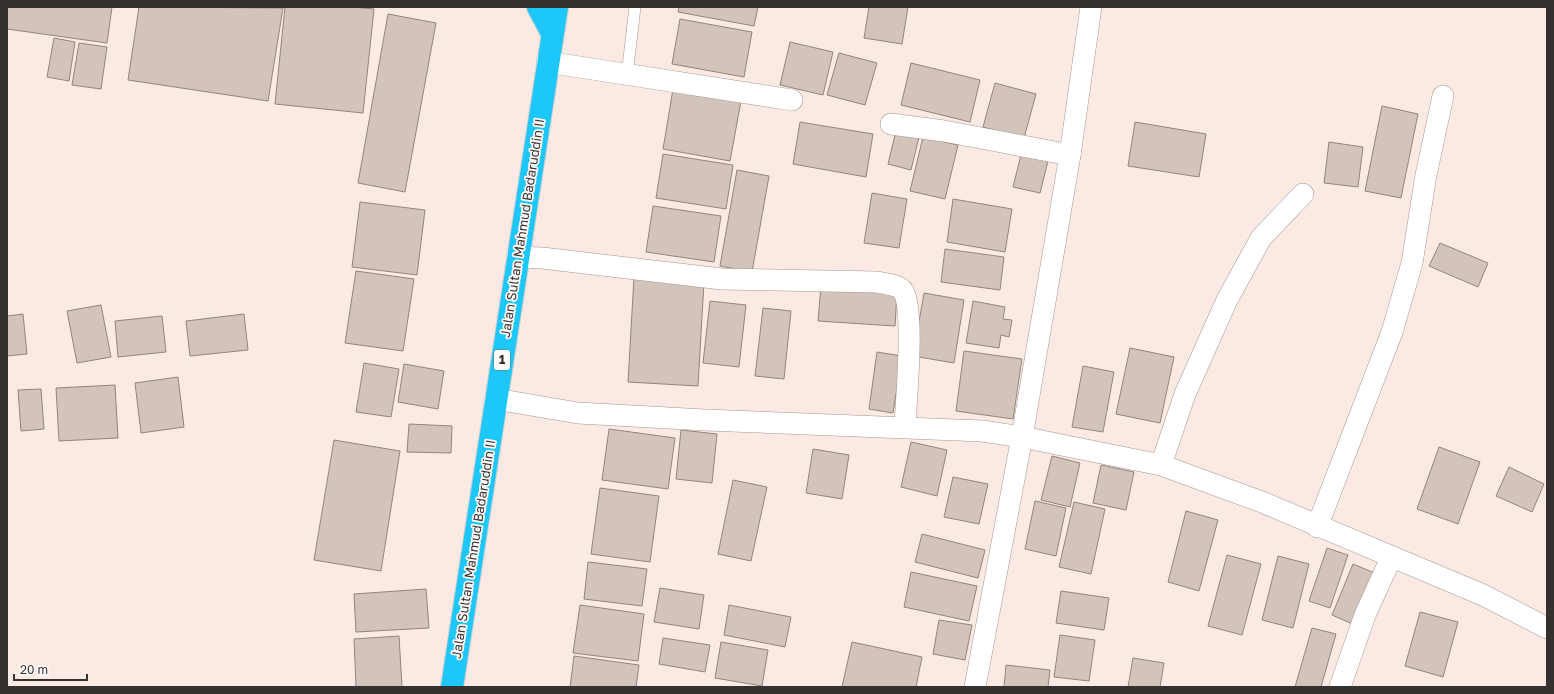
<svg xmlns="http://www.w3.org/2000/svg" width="1554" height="694" font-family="'Golos Text',sans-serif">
<rect width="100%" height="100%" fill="#faeae3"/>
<g fill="#d2c4bb" stroke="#92857c">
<path d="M7,7h105l-5,36 -100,-14z"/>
<path d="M139,7l144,1 -15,93 -140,-21z"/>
<path d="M285,7h67l22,2 -11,104 -88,-9z"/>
<path d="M679,7h79l-4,19 -76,-14z"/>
<path d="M869,7h39l-6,37 -38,-6z"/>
<path d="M388,14l48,9 -31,169 -47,-9z"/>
<path d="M680,19l72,13 -8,45 -72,-13z"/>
<path d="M54,38l21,4 -6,39 -22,-4z"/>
<path d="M790,42l43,10 -10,43 -43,-10z"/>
<path d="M79,43l28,4 -6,42 -29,-4z"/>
<path d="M839,53l38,10 -12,42 -38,-10z"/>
<path d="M911,63l69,17 -10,42 -69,-17z"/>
<path d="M995,83l41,11 -12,44 -41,-11z"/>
<path d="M673,89l68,12 -11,60 -67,-12z"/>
<path d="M1382,106l36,8 -17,84 -36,-7z"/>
<path d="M800,122l73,12 -7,43 -73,-13z"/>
<path d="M1135,122l71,12 -7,43 -71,-11z"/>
<path d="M897,127l23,6 -9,37 -23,-6z"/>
<path d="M923,137l35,8 -13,54 -35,-8z"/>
<path d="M1329,142l34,5 -5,40 -34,-4z"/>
<path d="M663,154l70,11 -7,44 -70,-11z"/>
<path d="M1021,155l27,6 -8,32 -27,-6z"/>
<path d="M737,170l32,6 -17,96 -32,-6z"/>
<path d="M872,193l35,6 -8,49 -35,-5z"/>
<path d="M953,199l59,10 -7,43 -58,-10z"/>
<path d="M360,202l65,8 -8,65 -65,-8z"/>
<path d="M653,206l68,10 -7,46 -68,-10z"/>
<path d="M1440,243l48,20 -10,24 -49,-21z"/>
<path d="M945,249l59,8 -4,33 -59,-8z"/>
<path d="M356,271l58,8 -11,72 -58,-8z"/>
<path d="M634,277l70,5 -6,104 -70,-4z"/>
<path d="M821,286l76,6 -2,34 -77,-5z"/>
<path d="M924,293l40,7 -10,63 -41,-7z"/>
<path d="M710,301l36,4 -7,62 -36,-4z"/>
<path d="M973,301l32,6 -2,12 9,1 -3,17 -8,-2 -2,13 -33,-5z"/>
<path d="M101,305l10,52 -34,6 -10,-52z"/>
<path d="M763,308l28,3 -7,68 -29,-3z"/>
<path d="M23,314l4,40 -20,2v-40z"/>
<path d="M244,314l4,36 -58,6 -4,-35z"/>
<path d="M162,316l4,36 -48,5 -3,-36z"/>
<path d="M1130,348l44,9 -14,66 -44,-9z"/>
<path d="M964,351l58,8 -9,60 -57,-8z"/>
<path d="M877,352l25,4 -9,57 -24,-4z"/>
<path d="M364,363l35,6 -8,48 -35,-5z"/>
<path d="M404,364l40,7 -6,38 -40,-7z"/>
<path d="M1083,366l31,6 -11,60 -31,-5z"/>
<path d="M178,377l6,50 -43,6 -6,-50z"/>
<path d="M115,385l3,53 -59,3 -3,-53z"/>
<path d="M41,389l3,40 -23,2 -3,-41z"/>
<path d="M409,424l43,2 -1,27 -44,-1z"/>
<path d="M609,429l66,9 -7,51 -66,-9z"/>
<path d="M681,430l36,4 -5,49 -36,-4z"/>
<path d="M334,440l66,11 -19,120 -67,-11z"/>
<path d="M911,442l36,8 -10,46 -36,-9z"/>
<path d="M1439,447l41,15 -22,62 -41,-15z"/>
<path d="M813,449l36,6 -7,44 -36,-6z"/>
<path d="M1052,456l28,7 -10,44 -29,-7z"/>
<path d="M1101,465l33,7 -8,38 -33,-7z"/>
<path d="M1509,467l35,17 -12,28 -36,-16z"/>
<path d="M953,477l35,7 -9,40 -35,-7z"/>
<path d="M733,480l34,7 -16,74 -33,-7z"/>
<path d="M600,488l59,8 -9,66 -59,-8z"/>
<path d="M1035,501l31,7 -10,48 -31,-7z"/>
<path d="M1074,502l31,7 -14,65 -32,-7z"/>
<path d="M1186,511l32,9 -19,71 -31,-9z"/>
<path d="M922,534l63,16 -7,28 -63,-16z"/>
<path d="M1327,548l21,7 -18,53 -21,-7z"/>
<path d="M1227,555l34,9 -19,71 -34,-9z"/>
<path d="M1278,556l31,8 -16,64 -31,-8z"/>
<path d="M588,562l59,7 -5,37 -58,-7z"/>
<path d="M1353,564l24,10 -22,51 -23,-10z"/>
<path d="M911,572l66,14 -8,35 -65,-14z"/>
<path d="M660,588l44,7 -5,34 -45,-7z"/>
<path d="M426,589l3,39 -73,4 -2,-38z"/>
<path d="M1061,591l48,7 -5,32 -48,-7z"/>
<path d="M580,605l64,9 -6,47 -65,-8z"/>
<path d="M729,605l62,12 -6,30 -61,-12z"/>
<path d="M1420,612l38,10 -15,55 -38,-11z"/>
<path d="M939,620l33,5 -7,35 -32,-6z"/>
<path d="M1312,628l24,6 -15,53h-26z"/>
<path d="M1060,635l35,5 -6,41 -35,-4z"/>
<path d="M399,636l3,51h-46l-2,-48z"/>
<path d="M663,638l47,7 -5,27 -46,-8z"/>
<path d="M721,642l47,8 -6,36 -47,-8z"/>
<path d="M852,642l70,15 -6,30h-74z"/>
<path d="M574,656l65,9 -3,22h-66z"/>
<path d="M1133,658l31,5 -4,24h-32z"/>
<path d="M1006,665l44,5 -2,17h-44z"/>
</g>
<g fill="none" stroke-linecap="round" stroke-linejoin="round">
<defs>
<path id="lane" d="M627,75l8,-68"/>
<g id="street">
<path d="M547,62l245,38"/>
<path d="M891,124l53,7 126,24 -48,282 -47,250"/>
<path d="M1070,155l21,-148"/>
<path d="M517,257l25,1 180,21 155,3c8,2 21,2 26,9 12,18 3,110 2,136"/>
<path d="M496,399l82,14 127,7 277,11 40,6 139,28 101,37 221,93 64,33"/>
<path d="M1161,465l24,-71 42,-94 34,-62 42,-44"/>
<path d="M1317,527l75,-195 20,-69 14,-88 17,-79"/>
<path d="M1340,687l25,-72 26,-57"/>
</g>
<g id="highway">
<path d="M538,7l14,26"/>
<path d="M452,687l105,-680"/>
</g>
</defs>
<use href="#lane" stroke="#a59690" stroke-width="12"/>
<use href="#street" stroke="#a59690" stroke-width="22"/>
<use href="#highway" stroke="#cfcdcd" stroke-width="24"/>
<use href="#lane" stroke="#fff" stroke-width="11"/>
<use href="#street" stroke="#fff" stroke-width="21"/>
<use href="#highway" stroke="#1dc7f9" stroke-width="22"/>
</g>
<g text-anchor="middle" stroke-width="3.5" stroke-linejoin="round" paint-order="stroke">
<rect fill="#fdfaf9" stroke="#726d6b" stroke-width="1" x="494" y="350" width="16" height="20" rx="3"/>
<g font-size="12" font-weight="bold" fill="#36302e">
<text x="502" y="364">1</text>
</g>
<g font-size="13" fill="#36302e" stroke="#fdfaf9">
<text transform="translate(522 228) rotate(-81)" y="5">Jalan Sultan Mahmud Badaruddin II</text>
<text transform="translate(473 549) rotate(-81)" y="5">Jalan Sultan Mahmud Badaruddin II</text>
</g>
</g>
<rect width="1554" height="694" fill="none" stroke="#36302e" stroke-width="16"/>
<path d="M14 674v6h73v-6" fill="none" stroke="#36302e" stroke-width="2"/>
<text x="20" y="674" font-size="12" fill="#36302e" stroke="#fdfaf9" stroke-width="3" paint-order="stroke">20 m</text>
</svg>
